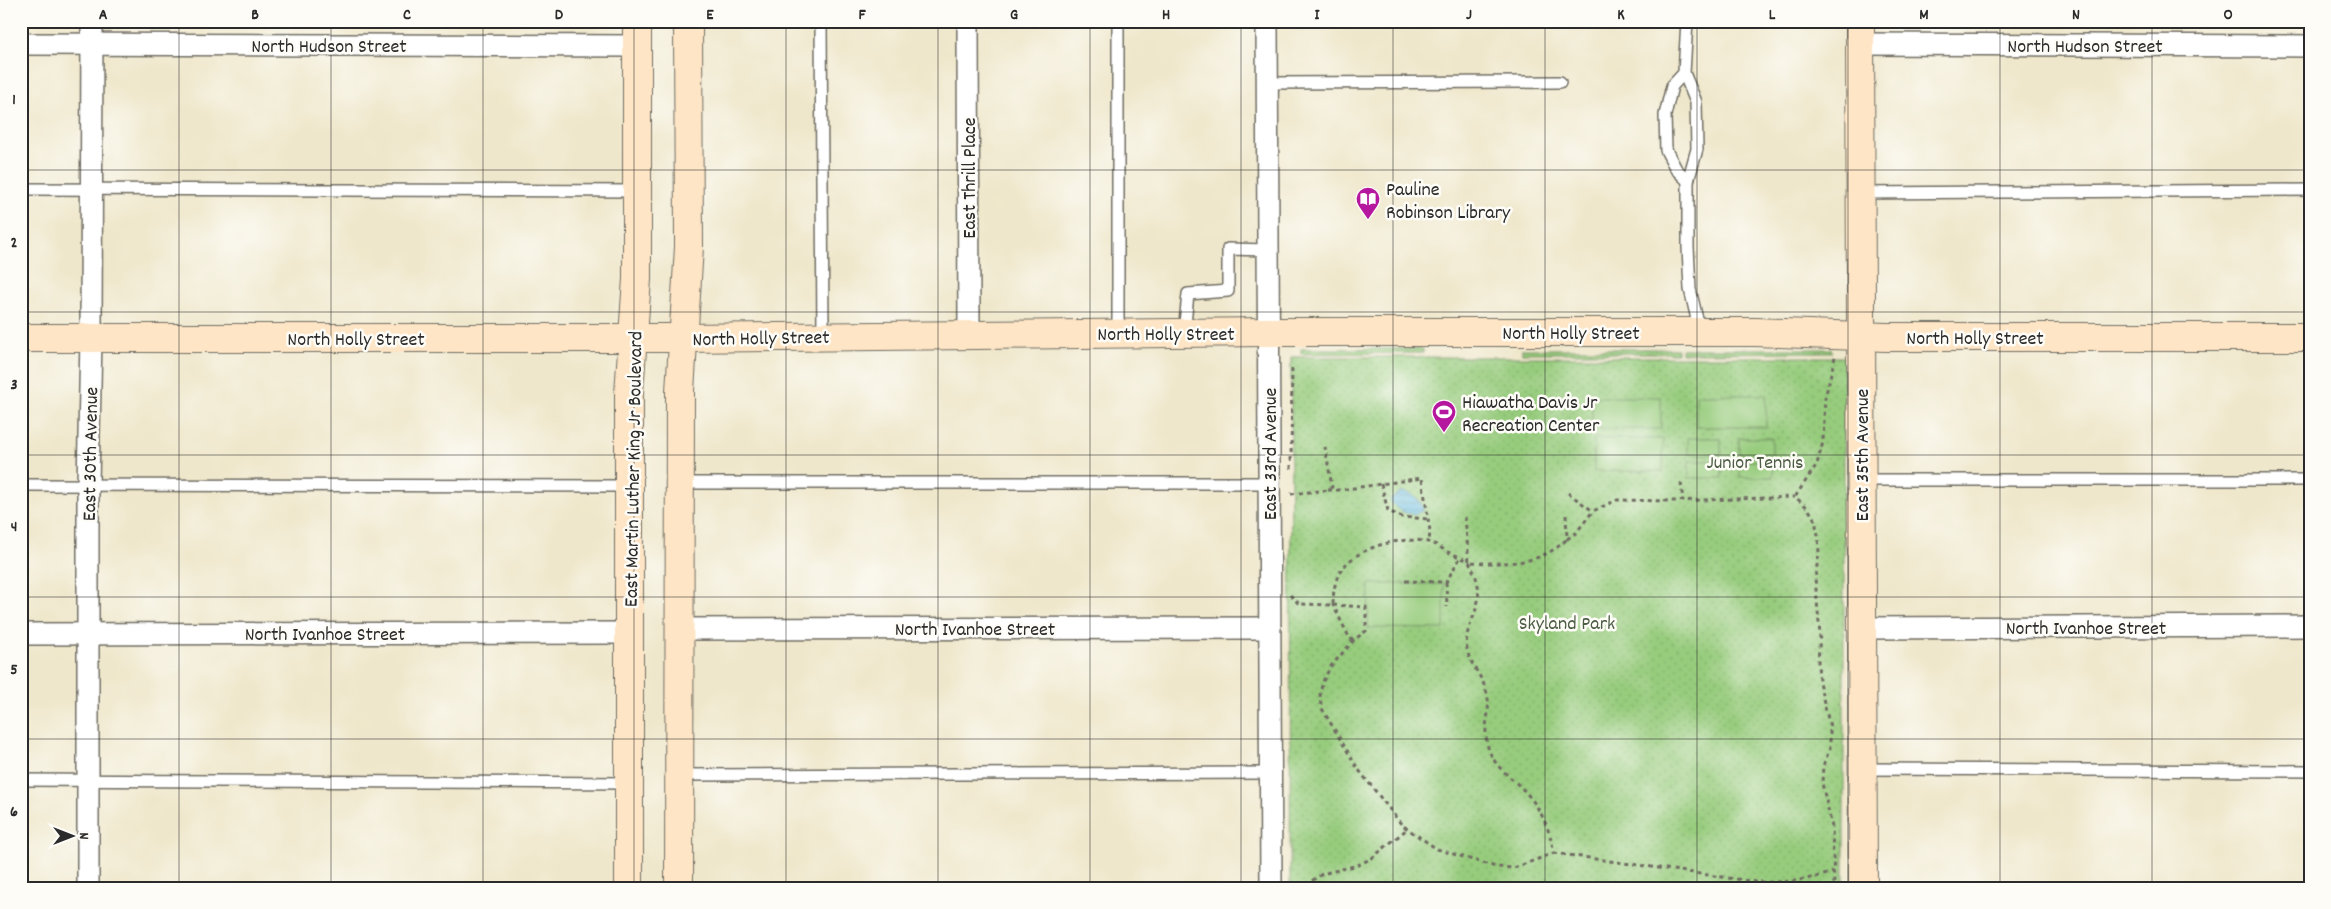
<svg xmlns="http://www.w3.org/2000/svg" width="2331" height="909" font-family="Dekko,sans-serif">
<defs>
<pattern id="grass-tufts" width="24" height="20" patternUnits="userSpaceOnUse" patternTransform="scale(1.25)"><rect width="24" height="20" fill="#97cc7d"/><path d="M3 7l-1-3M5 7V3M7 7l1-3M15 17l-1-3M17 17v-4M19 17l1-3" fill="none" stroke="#82af6c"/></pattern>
<pattern id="park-dots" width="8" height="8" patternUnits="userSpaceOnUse" patternTransform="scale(1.25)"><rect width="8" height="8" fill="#97cc7d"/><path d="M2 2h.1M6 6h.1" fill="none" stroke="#82af6c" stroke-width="1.8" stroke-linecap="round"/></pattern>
<pattern id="water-rules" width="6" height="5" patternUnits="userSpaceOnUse" patternTransform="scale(1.25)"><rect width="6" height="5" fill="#61badf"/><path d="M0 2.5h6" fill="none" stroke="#5097b5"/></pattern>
</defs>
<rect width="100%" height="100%" fill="#fdfcf7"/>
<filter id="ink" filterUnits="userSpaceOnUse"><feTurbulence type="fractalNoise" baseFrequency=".02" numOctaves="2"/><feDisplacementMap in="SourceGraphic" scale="10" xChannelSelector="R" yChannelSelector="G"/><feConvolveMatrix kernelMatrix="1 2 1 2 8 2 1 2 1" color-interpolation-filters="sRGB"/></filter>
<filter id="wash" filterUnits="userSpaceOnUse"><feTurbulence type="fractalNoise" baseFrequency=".0096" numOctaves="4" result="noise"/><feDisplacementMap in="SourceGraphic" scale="20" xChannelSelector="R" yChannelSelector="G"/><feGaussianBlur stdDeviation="1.12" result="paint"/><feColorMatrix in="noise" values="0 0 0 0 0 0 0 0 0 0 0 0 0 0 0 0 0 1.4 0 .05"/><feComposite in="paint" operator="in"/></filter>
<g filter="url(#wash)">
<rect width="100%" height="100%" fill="#efe7cb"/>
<g fill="url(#grass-tufts)" stroke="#617c54">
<path d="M1301,349h122v4l-122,1z"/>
<rect x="1522" y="349" width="155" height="4"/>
<path d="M1681,349h150l1,3 -151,1z"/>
</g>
<path fill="url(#park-dots)" stroke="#617c54" d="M1291,357h553v531h-554z"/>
<g fill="#97cc7d" stroke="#617c54">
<rect x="1696" y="395" width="70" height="32"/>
<rect x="1592" y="397" width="69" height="32"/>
<rect x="1688" y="438" width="33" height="16"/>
<rect x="1739" y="438" width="33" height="16"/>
<rect x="1594" y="439" width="69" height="32"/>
<rect x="1689" y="461" width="33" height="17"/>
<rect x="1740" y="461" width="33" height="16"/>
<path d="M1369,584h75v45l-76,-1z"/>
</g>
<path fill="url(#water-rules)" stroke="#467285" d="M1401,492c12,1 18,7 23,18 -13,8 -26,2 -34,-10z"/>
</g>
<g filter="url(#ink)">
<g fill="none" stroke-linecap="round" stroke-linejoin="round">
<defs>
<g id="lane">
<path d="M821,21l2,316"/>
<path d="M1118,21v312"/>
<path d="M1687,21l-3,52 12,29 1,47 -9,32v66l2,42 10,43"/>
<path d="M1684,73l-12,13 -7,29 1,35 10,19 12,12"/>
<path d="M1267,83l293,-1"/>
<path d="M21,189l616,2"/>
<path d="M1860,193l450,-3"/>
<path d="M1184,333l4,-39 40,-3v-42l40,1"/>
<path d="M1861,480h449"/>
<path d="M680,483h589"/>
<path d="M21,485l608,1"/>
<path d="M1862,769l448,2"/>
<path d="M679,775l592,-2"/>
<path d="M21,780l608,3"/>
</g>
<g id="street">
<path d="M968,21l1,314"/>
<path d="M1267,21l4,867"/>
<path d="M21,44l616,2"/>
<path d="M1860,44l450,2"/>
<path d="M1862,628l448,-2"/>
<path d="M680,629l590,-1"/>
<path d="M21,634l609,-1"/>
<path d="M88,888v-403l3,-147 1,-317"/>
</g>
<g id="secondary">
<path d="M1860,21l3,867"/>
<path d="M21,338h663l584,-6h488l129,5h425"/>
<path d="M629,888v-495l8,-114v-258"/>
<path d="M679,888l1,-497 9,-144 -1,-226"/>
</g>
</defs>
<use href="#lane" stroke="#706d63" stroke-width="14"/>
<use href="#street" stroke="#706d63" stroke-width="24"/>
<use href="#secondary" stroke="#706d63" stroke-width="30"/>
<g stroke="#706d63" stroke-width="3" stroke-dasharray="4 4" stroke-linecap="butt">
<path d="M1835,357l-10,41 -2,44 -6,22 -22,33 13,11 7,12 3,15 1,18 -4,25 5,56 -2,28 1,20 11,45v21l-7,18 -1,17 10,44 2,56 5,5"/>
<path d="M1291,469l1,-103"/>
<path d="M1681,483l2,18"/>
<path d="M1381,484l7,27 14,6 26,2"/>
<path d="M1328,490h12l82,-12 8,53 -1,11"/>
<path d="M1568,493l25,18 24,-11 55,1 123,-4"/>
<path d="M1291,494l37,-4 4,-3 -7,-40"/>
<path d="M1566,515l1,24 9,-6 17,-22"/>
<path d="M1465,517l4,45c37,2 70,4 98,-23"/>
<path d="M1405,581l41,1 14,-24"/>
<path d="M1446,582l1,25"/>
<path d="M1290,595l9,9 34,1c0,-9 1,-20 5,-29 12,-28 63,-41 90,-34 7,1 14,7 20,10 6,3 16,6 21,10 2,2 3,7 5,10 15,36 -12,51 -7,77 2,14 15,27 19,41 6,20 -1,28 0,45 2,32 25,39 42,60 15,17 22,37 26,58l-40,15 -18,-1 -59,-18 -35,-24 -44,-56 -37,-62 -1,-15 4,-13 7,-13 23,-26"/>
<path d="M1333,605l33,2v24l-12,9 -4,-1z"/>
<path d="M1554,853l203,29c28,1 51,-2 77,-10"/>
<path d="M1298,888l6,-2 18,-12 36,-9 14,-7 35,-29"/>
</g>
<use href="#lane" stroke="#fff" stroke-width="11"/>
<use href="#street" stroke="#fff" stroke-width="21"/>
<use href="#secondary" stroke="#fee5c5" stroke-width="28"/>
</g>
</g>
<path fill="none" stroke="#2b2b2b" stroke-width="1" stroke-opacity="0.55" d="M179,21v867M331,21v867M483,21v867M634,21v867M786,21v867M938,21v867M1090,21v867M1241,21v867M1393,21v867M1545,21v867M1697,21v867M1848,21v867M2000,21v867M2152,21v867M21,170h2289M21,312h2289M21,455h2289M21,597h2289M21,739h2289"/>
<defs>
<symbol id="library-pin" viewBox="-11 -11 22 30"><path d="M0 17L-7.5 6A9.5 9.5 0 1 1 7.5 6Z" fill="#b5179e" stroke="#fdfcf7"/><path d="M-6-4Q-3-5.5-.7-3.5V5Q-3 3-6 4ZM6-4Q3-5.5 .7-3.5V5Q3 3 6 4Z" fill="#fff"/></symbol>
<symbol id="stadium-pin" viewBox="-11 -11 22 30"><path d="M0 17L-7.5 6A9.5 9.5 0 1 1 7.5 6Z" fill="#b5179e" stroke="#fdfcf7"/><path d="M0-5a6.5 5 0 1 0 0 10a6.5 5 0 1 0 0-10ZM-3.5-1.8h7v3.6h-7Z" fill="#fff"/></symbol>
</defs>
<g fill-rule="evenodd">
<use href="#library-pin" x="1354" y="185" width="28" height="38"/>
<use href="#stadium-pin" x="1430" y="398" width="28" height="38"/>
</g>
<g text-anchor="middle" stroke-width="5" stroke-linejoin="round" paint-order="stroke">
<g font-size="20" fill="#2b2b2b" stroke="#fdfcf7">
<text x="329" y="52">North Hudson Street</text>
<text x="2085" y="52">North Hudson Street</text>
<text transform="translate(968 178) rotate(-90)" y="7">East Thrill Place</text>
<text x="1571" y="339">North Holly Street</text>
<text x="1166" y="340">North Holly Street</text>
<text transform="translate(761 337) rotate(-1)" y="7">North Holly Street</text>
<text x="1975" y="344">North Holly Street</text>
<text x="356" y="345">North Holly Street</text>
<text transform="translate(89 454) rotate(-89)" y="7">East 30th Avenue</text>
<text transform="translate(1269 454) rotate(-90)" y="7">East 33rd Avenue</text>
<text transform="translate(1861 455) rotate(-90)" y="7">East 35th Avenue</text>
<text transform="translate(632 469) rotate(-89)" y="7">East Martin Luther King Jr Boulevard</text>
<text x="2086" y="634">North Ivanhoe Street</text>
<text x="975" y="635">North Ivanhoe Street</text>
<text x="325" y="640">North Ivanhoe Street</text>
</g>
<g font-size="20" fill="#2b2b2b" stroke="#fdfcf7" text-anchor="start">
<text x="1386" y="195">Pauline<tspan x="1386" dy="23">Robinson Library</tspan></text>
<text x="1462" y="408">Hiawatha Davis Jr<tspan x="1462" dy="23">Recreation Center</tspan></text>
</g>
<g font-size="20" fill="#4b5b44" stroke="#fdfcf7">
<text x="1755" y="468">Junior Tennis</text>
<text x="1567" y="629">Skyland Park</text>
</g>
</g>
<rect width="2331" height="909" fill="none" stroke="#fdfcf7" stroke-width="55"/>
<g transform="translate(72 836) rotate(90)" stroke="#fdfcf7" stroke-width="4" paint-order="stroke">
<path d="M0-4L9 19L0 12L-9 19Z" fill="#2b2b2b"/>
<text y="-8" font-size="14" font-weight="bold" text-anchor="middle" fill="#2b2b2b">N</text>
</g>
<rect x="28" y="28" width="2276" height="854" fill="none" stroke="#2b2b2b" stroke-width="2"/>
<g font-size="16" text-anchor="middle" font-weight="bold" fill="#2b2b2b">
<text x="103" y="19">A</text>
<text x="255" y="19">B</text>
<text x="407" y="19">C</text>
<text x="559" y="19">D</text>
<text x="710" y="19">E</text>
<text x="862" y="19">F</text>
<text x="1014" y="19">G</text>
<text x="1166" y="19">H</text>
<text x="1317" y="19">I</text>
<text x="1469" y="19">J</text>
<text x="1621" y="19">K</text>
<text x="1772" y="19">L</text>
<text x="1924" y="19">M</text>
<text x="2076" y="19">N</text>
<text x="2228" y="19">O</text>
<text x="14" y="104">1</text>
<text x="14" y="247">2</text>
<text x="14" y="389">3</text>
<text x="14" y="531">4</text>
<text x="14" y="674">5</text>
<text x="14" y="816">6</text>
</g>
</svg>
